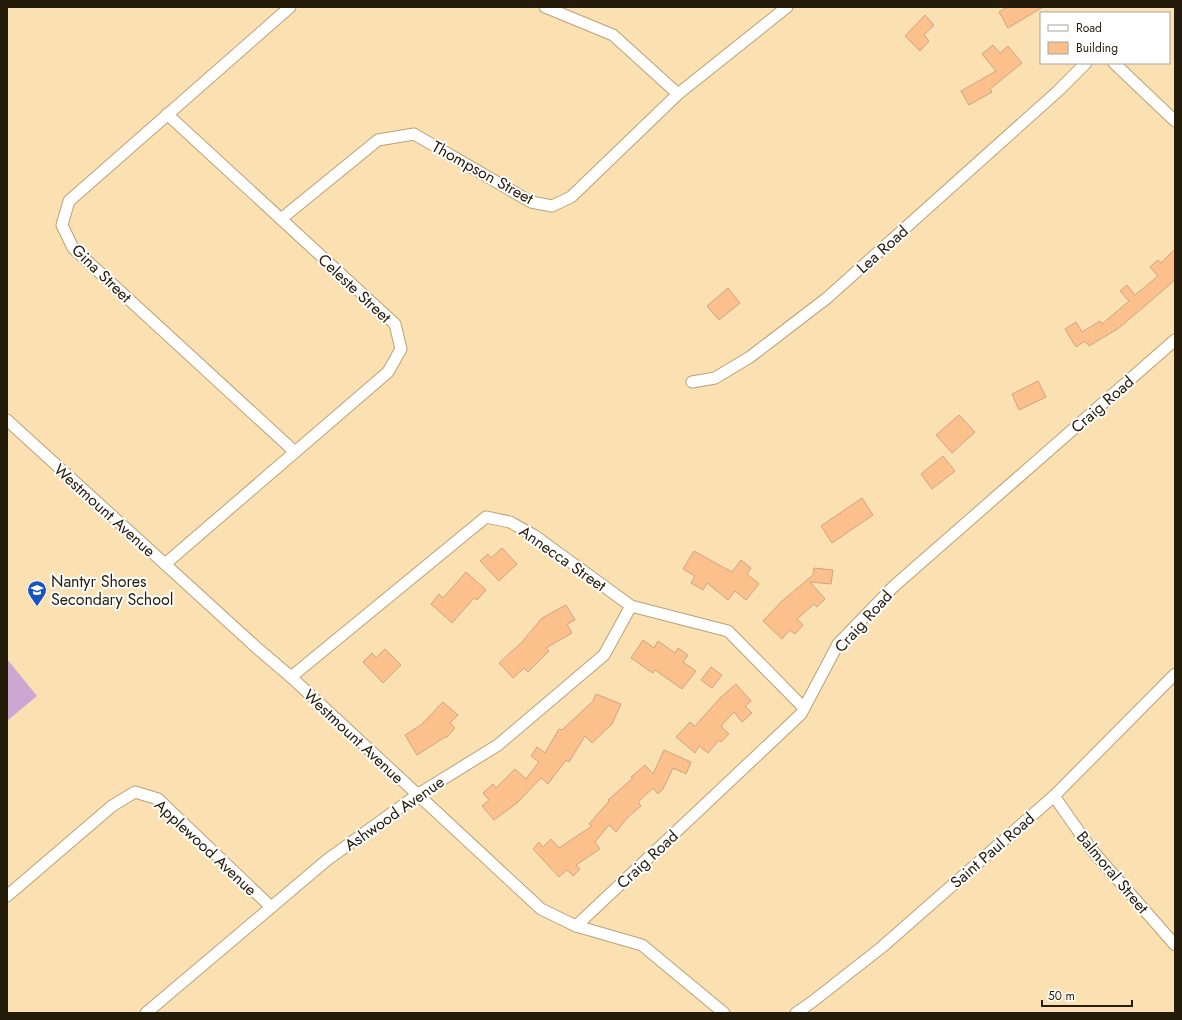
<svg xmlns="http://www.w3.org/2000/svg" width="1182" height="1020" font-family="Jost,sans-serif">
<rect width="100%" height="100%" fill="#fbe0b1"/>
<path fill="#cda7d4" d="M7,659l30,37 -30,25z"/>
<g fill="#fcc08d" stroke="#cea583">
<path d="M1007,7h36l-35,21 -9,-16z"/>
<path d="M925,15l9,10 -10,10 5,6 -9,10 -15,-15z"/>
<path d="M993,45l7,8 8,-7 14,17 -32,26 2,3 -23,13 -8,-14 35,-20 -14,-17z"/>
<path d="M1175,249v31l-56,48 -30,18 -4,-5 -9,6 -11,-18 11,-7 6,10 18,-11 2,3 27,-23 -9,-10 7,-6 8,10 23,-19 -8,-9 8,-7 3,3z"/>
<path d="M728,288l12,15 -21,17 -12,-14z"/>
<path d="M1038,381l8,16 -27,13 -7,-16z"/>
<path d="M959,415l16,17 -23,21 -16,-18z"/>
<path d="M943,456l12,15 -23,18 -11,-15z"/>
<path d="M862,498l11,17 -41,28 -11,-17z"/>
<path d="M502,548l15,16 -18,17 -19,-20 8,-7 3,4z"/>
<path d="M694,551l38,21 9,-12 10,8 -4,6 12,10 -13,16 -11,-9 -7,9 -21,-17 -4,7 -12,-7 4,-7 -12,-7z"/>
<path d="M814,568l19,2 -2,14 -21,-2 15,17 -8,8 -3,-3 -17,15 6,6 -8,9 -5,-4 -8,9 -19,-18 19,-20 31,-26z"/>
<path d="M466,572l20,18 -9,10 -3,-2 -22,25 -21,-19 8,-10 4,4z"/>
<path d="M566,605l9,15 -8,4 5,9 -26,15 3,3 -21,21 -4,-4 -11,10 -14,-15 23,-21 20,-24z"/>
<path d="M643,640l11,8 4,-7 17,12 3,-5 10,7 -5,7 13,9 -14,18 -27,-19 -2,3 -22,-15z"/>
<path d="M385,649l16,16 -18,18 -20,-21 9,-9 4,5z"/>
<path d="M711,667l11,8 -10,13 -11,-8z"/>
<path d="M736,684l15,17 -6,5 7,7 -10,9 -8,-10 -13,14 8,8 -8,8 -2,-2 -11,13 -9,-7 -4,7 -19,-16 14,-15 5,4 26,-29z"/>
<path d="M596,694l25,10 -9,20 -20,19 -7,-7 -16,26 -3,-2 -18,24 -7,-6 -24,25 -23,17 -12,-14 7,-6 -6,-7 10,-9 3,4 19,-19 11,10 13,-17 -8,-6 6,-9 8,6 14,-24 3,1 31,-29z"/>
<path d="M443,702l15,13 -8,8 5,5 -9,10 -1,-1 -28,18 -12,-20 16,-10z"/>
<path d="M664,750l27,12 -5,12 -13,-6 -10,21 -5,5 -5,-6 -15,14 3,4 -13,11 -12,15 -7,-7 -14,17 5,7 -24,16 4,4 -7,7 -6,-6 -8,7 -26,-28 6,-7 4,5 8,-8 8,9 33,-22 -3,-2 20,-23 -1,-1 25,-22 -2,-1 14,-12 8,9z"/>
</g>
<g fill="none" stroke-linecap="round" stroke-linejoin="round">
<defs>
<g id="minor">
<path d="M290,7l-221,194 -7,24 11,23 222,204"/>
<path d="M545,7l68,28 65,59"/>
<path d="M1114,63l61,58"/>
<path d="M281,219l97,-79 36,-6 117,68 21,4 19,-9 107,-103 109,-87"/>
<path d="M692,382l23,-4 35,-21 77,-59 231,-207 28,-28"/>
<path d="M7,420l250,228 34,29 250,232 35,17 66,19 82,68"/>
<path d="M165,564l223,-192 13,-23 -6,-25 -228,-210"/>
<path d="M291,677l195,-160 24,5 25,14 96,70 97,25 76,77"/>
<path d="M1054,796l37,53 84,96"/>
<path d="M7,896l105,-90 23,-14 23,7 113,108"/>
<path d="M576,926l225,-212 37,-70 55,-57 282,-247"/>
<path d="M146,1013l181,-153 90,-65 81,-50 106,-90 27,-49"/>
<path d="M796,1013l16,-11 70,-55 172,-151 121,-122"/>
</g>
</defs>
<use href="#minor" stroke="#bba175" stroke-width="13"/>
<use href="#minor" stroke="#fff" stroke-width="11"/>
</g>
<defs>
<symbol id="school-pin" viewBox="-11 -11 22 30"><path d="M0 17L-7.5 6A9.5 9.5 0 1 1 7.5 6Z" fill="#1754bf" stroke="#fff"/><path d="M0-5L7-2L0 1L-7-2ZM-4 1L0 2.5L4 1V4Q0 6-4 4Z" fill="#fff"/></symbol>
</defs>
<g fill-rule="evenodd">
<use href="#school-pin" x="26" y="579" width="22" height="30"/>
</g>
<g text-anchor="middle" stroke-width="4" stroke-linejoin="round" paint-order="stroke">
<g font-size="16" fill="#251b09" stroke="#fff">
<text transform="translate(483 172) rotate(29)" y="6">Thompson Street</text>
<text transform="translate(882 249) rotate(-42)" y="6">Lea Road</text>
<text transform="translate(102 273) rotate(44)" y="6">Gina Street</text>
<text transform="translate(355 288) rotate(43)" y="6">Celeste Street</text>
<text transform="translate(1102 404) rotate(-41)" y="6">Craig Road</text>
<text transform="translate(105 510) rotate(42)" y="6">Westmount Avenue</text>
<text transform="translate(563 558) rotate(35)" y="6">Annecca Street</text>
<text transform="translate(863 621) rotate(-48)" y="6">Craig Road</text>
<text transform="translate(354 736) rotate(43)" y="6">Westmount Avenue</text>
<text transform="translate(394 813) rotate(-35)" y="6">Ashwood Avenue</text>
<text transform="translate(206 847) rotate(43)" y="6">Applewood Avenue</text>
<text transform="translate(992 850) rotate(-41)" y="6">Saint Paul Road</text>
<text transform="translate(647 859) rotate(-43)" y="6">Craig Road</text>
<text transform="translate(1113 872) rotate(50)" y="6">Balmoral Street</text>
</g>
<g font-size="16" fill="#251b09" stroke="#fff" text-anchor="start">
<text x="51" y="587">Nantyr Shores<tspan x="51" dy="18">Secondary School</tspan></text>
</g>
</g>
<rect width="1182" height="1020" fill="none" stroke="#251b09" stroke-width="16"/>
<rect x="1040" y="12" width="130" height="52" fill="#ffffff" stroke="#a8a49d"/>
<rect x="1048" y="25" width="20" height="6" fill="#ffffff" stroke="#a8a49d"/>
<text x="1076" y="32" font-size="12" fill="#251b09">Road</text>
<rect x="1048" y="42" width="20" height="12" fill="#fcc08d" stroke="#a8a49d"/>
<text x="1076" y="52" font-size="12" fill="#251b09">Building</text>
<path d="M1042 1000v6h90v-6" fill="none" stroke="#251b09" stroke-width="2"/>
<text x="1048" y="1000" font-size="12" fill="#251b09" stroke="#ffffff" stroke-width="3" paint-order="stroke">50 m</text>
</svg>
